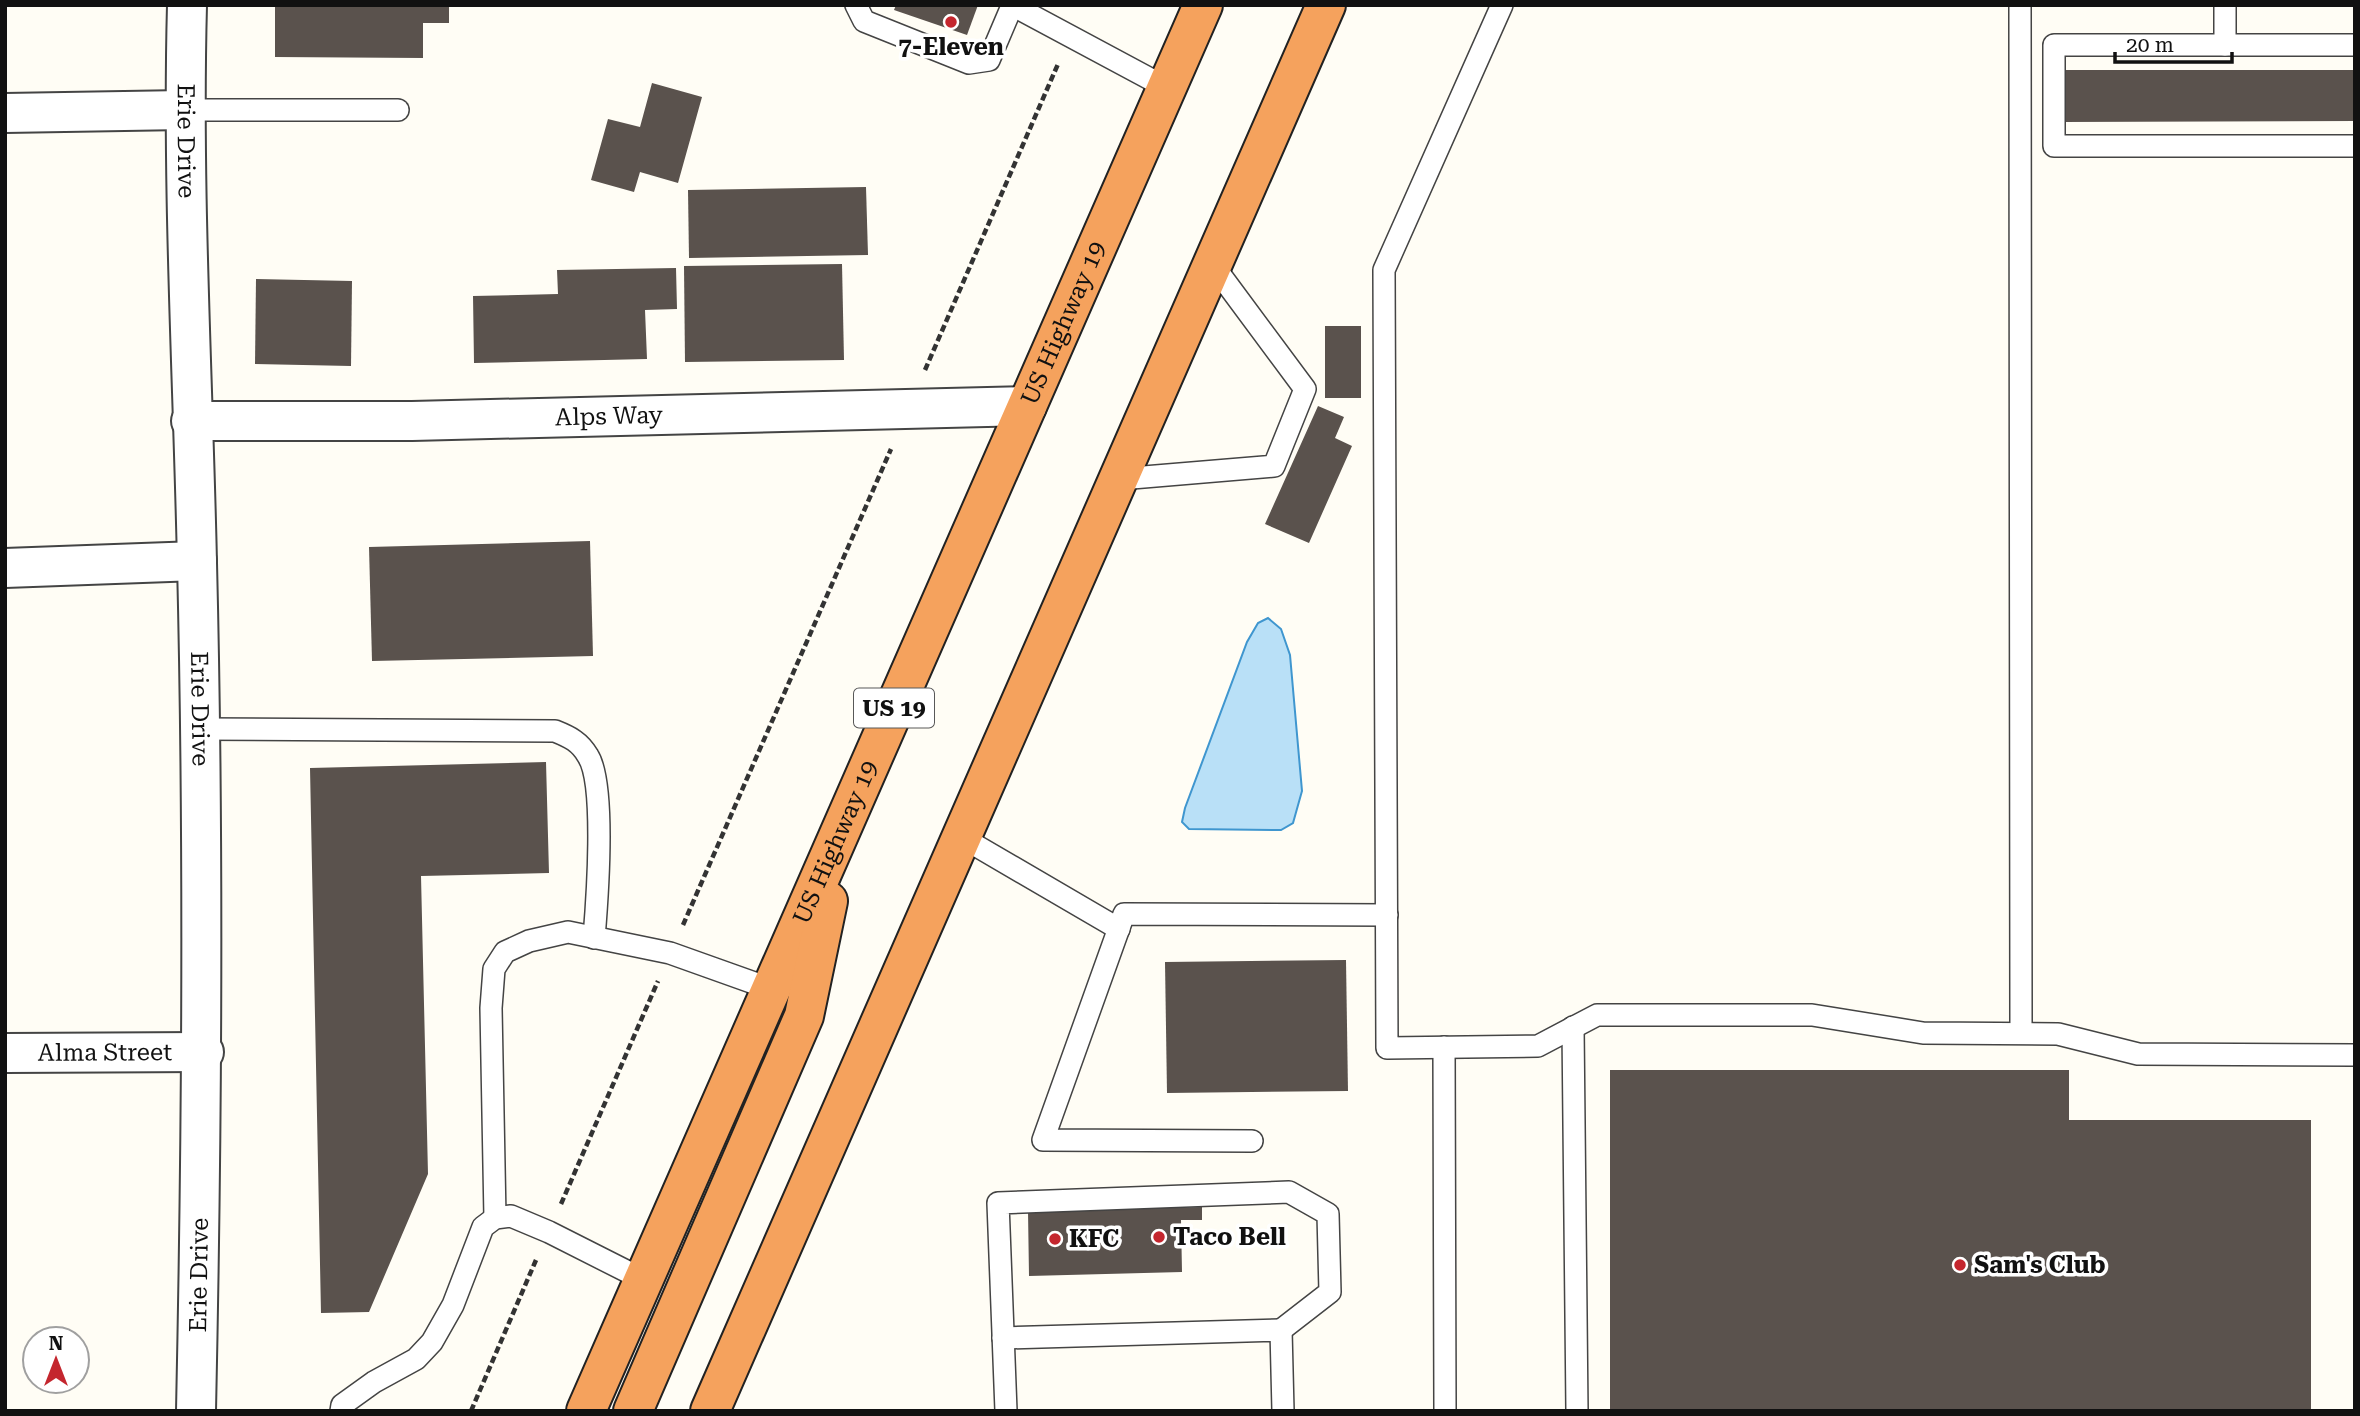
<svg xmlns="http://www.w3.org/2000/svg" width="2360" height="1416" font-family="'Roboto Serif',serif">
<rect width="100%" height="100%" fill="#fffdf5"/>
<path fill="#b9e0f7" stroke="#3f96cf" stroke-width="2" d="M1268,618l13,11 9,26 12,136 -9,32 -12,7 -92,-1 -7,-7 3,-14 62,-166 11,-19z"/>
<g fill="#5a524d">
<path d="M275,5h174v18h-26v35l-148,-1z"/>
<path d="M896,5h82l-11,30 -73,-25z"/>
<path d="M2064,70h291v51l-292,1z"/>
<path d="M652,83l50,14 -24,86 -38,-11 -6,20 -43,-12 17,-61 32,8z"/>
<path d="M866,187l2,68 -179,3 -1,-68z"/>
<path d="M842,264l2,96 -159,2 -1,-96z"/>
<path d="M676,268l1,41 -32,1 2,49 -173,4 -1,-67 85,-2 -1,-24z"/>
<path d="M256,279l96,2 -1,85 -96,-2z"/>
<rect x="1325" y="326" width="36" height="72"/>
<path d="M1318,406l26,11 -9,21 17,8 -43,97 -44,-19z"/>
<path d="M590,541l3,115 -221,5 -3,-114z"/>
<path d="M546,762l3,111 -128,3 7,298 -59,138 -48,1 -11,-545z"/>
<path d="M1346,960l2,131 -181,2 -2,-131z"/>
<path d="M1610,1070h459v50h242v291h-701z"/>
<path d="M1202,1207v13h-21l1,52 -153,4 -1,-65z"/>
</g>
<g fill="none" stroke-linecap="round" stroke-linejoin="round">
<defs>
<g id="lane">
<path d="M856,5l8,16 105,42 20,-3 23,-54"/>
<path d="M1012,5l155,83"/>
<path d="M1502,5l-118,265 3,778 151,-2 59,-31h215l111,18 135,1 80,20 217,1"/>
<path d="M2020,5l1,1028"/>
<path d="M2225,5v40"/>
<path d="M2355,45h-301v101h301"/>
<path d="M184,110h214"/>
<path d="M1120,479l154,-13 31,-77 -92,-124"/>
<path d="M200,729l355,2c15,6 25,11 33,25 18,28 9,146 6,182"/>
<path d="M963,838l156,91"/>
<path d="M1573,1027l4,384"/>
<path d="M1444,1047l1,364"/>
<path d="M1252,1141l-209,-1 81,-226 263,1"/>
<path d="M495,1218l-4,-210 3,-39 11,-17 24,-11 39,-9 102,21 101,36"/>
<path d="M1003,1338l278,-8 2,81"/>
<path d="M341,1411l1,-6 32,-23 42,-23 16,-17 21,-37 30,-78 12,-9 16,-2 38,16 95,48"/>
<path d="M1006,1411l-8,-208 291,-11 39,22 2,78 -49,38"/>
</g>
<g id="street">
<path id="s1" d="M187,5c-5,186 6,372 10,558 7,283 5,565 -1,848"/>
<path d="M5,113l179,-3"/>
<path id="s2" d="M191,421h221l615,-15"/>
<path d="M5,568l192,-7"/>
<path id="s3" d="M5,1053l199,-1"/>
</g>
<g id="highway">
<path id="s4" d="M586,1411l617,-1406"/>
<path d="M633,1411l171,-395 24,-115"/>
<path d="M710,1411l616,-1406"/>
</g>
</defs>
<use href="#lane" stroke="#444" stroke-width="24"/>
<use href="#street" stroke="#444" stroke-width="42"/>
<use href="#highway" stroke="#222" stroke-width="42"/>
<g stroke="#333" stroke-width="4.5" stroke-dasharray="7 3.5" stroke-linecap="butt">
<path d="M925,370l133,-306"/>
<path d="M683,925l208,-476"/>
<path d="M561,1204l97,-223"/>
<path d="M471,1411l65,-151"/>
</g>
<use href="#lane" stroke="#fff" stroke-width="21"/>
<use href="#street" stroke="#fff" stroke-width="38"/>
<use href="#highway" stroke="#f5a25d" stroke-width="38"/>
</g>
<g fill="#c4262e" stroke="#fff" stroke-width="2.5">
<circle cx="951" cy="22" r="7"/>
<circle cx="1159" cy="1237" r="7"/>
<circle cx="1055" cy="1239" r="7"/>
<circle cx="1960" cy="1265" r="7"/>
</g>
<g text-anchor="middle" stroke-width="7" stroke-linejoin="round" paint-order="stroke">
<rect fill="#fff" stroke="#585858" stroke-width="2" x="854" y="688.5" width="80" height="39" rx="5"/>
<g font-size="23" font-weight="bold" fill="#111">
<text x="894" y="716">US 19</text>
</g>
<g font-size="24" font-weight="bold" fill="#111" stroke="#fff" text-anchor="start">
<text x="951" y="55" text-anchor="middle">7-Eleven</text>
<text x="1173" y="1245">Taco Bell</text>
<text x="1069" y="1247">KFC</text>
<text x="1974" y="1273">Sam's Club</text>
</g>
<g font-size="24" fill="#111" stroke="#fff">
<text dy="8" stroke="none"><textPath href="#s1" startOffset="136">Erie Drive</textPath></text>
<text dy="8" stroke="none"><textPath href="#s4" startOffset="1188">US Highway 19</textPath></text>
<text dy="8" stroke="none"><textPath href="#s2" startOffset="418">Alps Way</textPath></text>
<text dy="8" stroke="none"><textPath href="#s1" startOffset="704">Erie Drive</textPath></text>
<text dy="8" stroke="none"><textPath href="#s4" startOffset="621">US Highway 19</textPath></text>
<text dy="8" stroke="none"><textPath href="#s3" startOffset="100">Alma Street</textPath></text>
<text transform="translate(199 1275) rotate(-89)" y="8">Erie Drive</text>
</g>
</g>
<rect width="2360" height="1416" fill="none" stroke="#111111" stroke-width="14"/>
<g transform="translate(56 1360)"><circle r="33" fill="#ffffff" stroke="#a0a0a0" stroke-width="2"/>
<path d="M0-5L12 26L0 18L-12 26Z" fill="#c4262e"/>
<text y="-10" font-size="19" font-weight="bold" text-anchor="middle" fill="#111111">N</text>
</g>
<path d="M2115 52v10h117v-10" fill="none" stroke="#111111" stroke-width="3.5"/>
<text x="2126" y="52" font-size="21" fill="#111111" stroke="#ffffff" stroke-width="5" paint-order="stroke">20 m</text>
</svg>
